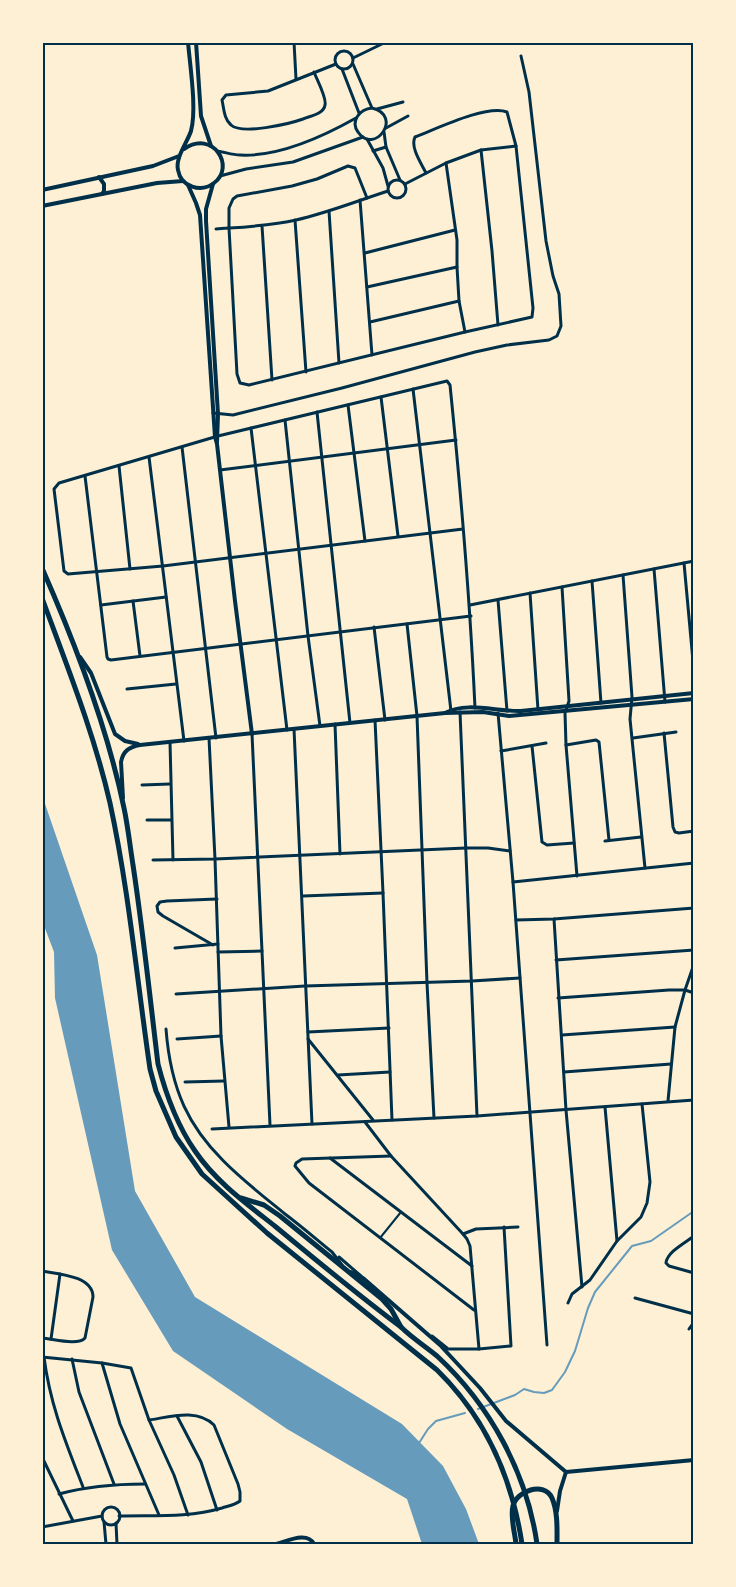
<svg xmlns="http://www.w3.org/2000/svg" width="736" height="1587" font-family="Arial,sans-serif">
<rect width="100%" height="100%" fill="#fdf0d5"/>
<path fill="#669bbc" d="M43,798l54,157 38,236 60,106 207,127 41,42 23,43 13,35h-57l-15,-45 -120,-70 -114,-78 -61,-101 -57,-252 -1,-46 -11,-29z"/>
<g fill="none" stroke-linecap="round" stroke-linejoin="round">
<g stroke="#669bbc" stroke-width="2">
<path d="M478,1409l37,-14 9,-6 10,3 10,1 8,-3 13,-18 10,-21 13,-43 7,-16 37,-46 19,-5 43,-30"/>
<path d="M419,1443l9,-14 8,-8 29,-8"/>
</g>
<path stroke="#003049" stroke-width="2" d="M380,1238l21,-26"/>
<g stroke="#003049" stroke-width="3">
<path d="M294,42l2,37"/>
<circle cx="344" cy="60" r="9"/>
<path d="M353,58l33,-16"/>
<path d="M353,64l19,44c32,8 2,48 -14,24 -8,-11 2,-23 14,-24"/>
<path d="M342,69l17,44"/>
<path d="M314,72c3,8 13,26 11,33 -1,9 -15,11 -22,14 -14,5 -61,16 -72,6 -7,-6 -7,-16 -9,-25l4,-5 42,-4 68,-27"/>
<path d="M377,109l26,-7"/>
<path d="M386,128l22,-12"/>
<path d="M384,132l2,15 14,33"/>
<path d="M367,139l16,29 5,18"/>
<path d="M481,150l11,101 6,74"/>
<path d="M217,151c8,1 15,4 23,4 38,2 84,-19 116,-37"/>
<path d="M373,151l13,-4"/>
<path d="M446,163l11,77v27l2,34 6,31"/>
<path d="M220,176l26,-7 47,-7 70,-25"/>
<circle cx="397" cy="189" r="9"/>
<path d="M405,184l41,-21 35,-13 35,-4"/>
<path d="M367,198l-12,-30 -7,-2 -31,13 -25,7 -55,10 -4,3 -4,9v20l8,146 3,9 9,2 216,-53 67,-15 1,-9 -17,-162 -9,-34c-20,-8 -71,17 -92,25 -5,10 6,26 11,36"/>
<path d="M360,200l12,155"/>
<path d="M329,211l10,152"/>
<path d="M295,220l11,152"/>
<path d="M262,226l10,154"/>
<path d="M216,229c27,-2 54,-3 80,-9 31,-7 61,-19 92,-29"/>
<path d="M365,253l90,-23"/>
<path d="M367,287l90,-20"/>
<path d="M370,322l89,-21"/>
<path d="M413,389l38,322"/>
<path d="M381,397l17,139"/>
<path d="M348,405l17,136"/>
<path d="M317,412l33,311"/>
<path d="M213,413l20,2 109,-27 133,-36 32,-7 42,-5 8,-4 4,-10 -2,-32 -6,-18 -7,-35 -17,-149 -8,-36"/>
<path d="M285,420l23,216 12,90"/>
<path d="M251,428l36,302"/>
<path d="M182,447l34,291"/>
<path d="M149,457l35,284"/>
<path d="M119,466l11,103"/>
<path d="M220,470l236,-30"/>
<path d="M85,476l22,181 1,2 3,1 360,-44"/>
<path d="M463,529l-300,37 -95,8 -4,-3 -10,-82 5,-6 159,-47 229,-55 3,4c11,108 20,215 25,323"/>
<path d="M684,563l10,109"/>
<path d="M654,569l11,133"/>
<path d="M623,575l9,122 -2,22 15,149"/>
<path d="M592,581l9,122"/>
<path d="M562,587l7,114 -4,12 1,32 11,131"/>
<path d="M530,593l8,117"/>
<path d="M498,600l9,111"/>
<path d="M133,601l7,55"/>
<path d="M101,605l65,-8"/>
<path d="M470,605l224,-44"/>
<path d="M407,624l10,92 10,267 7,135"/>
<path d="M374,627l11,93"/>
<path d="M127,689l49,-5"/>
<path d="M460,712l17,404"/>
<path d="M498,713l15,169 34,463"/>
<path d="M375,720l8,173 9,227"/>
<path d="M335,724l5,130"/>
<path d="M294,729l18,395"/>
<path d="M664,733l9,94 2,5 4,1 15,-2"/>
<path d="M252,734l18,391"/>
<path d="M209,738l6,121 6,177 8,91"/>
<path d="M633,738l43,-6"/>
<path d="M170,742l3,118"/>
<path d="M566,745l30,-5 3,2 10,98"/>
<path d="M532,746l10,96 5,3 27,-2"/>
<path d="M501,751l45,-8"/>
<path d="M142,785l28,-1"/>
<path d="M147,820h24"/>
<path d="M605,841l36,-4"/>
<path d="M153,860l62,-1 251,-11h22l22,3"/>
<path d="M513,882l181,-19"/>
<path d="M303,896l80,-3"/>
<path d="M554,919l12,191 16,177"/>
<path d="M516,920l38,-1 140,-11"/>
<path d="M213,945l-50,-29 -5,-4 -1,-6 3,-4 7,-1 50,-2"/>
<path d="M175,948l43,-4"/>
<path d="M218,952l44,-1"/>
<path d="M556,960l138,-10"/>
<path d="M176,994l129,-8 167,-5 48,-3"/>
<path d="M558,998l111,-8h16l9,3"/>
<path d="M166,1029c2,26 7,53 18,77 21,46 63,77 101,108 16,12 31,25 47,38l10,13"/>
<path d="M308,1032l81,-4"/>
<path d="M562,1035l113,-8"/>
<path d="M177,1039l44,-3"/>
<path d="M308,1039l65,81"/>
<path d="M564,1072l107,-8"/>
<path d="M338,1075l52,-3"/>
<path d="M185,1082l39,-1"/>
<path d="M668,1101l7,-74 10,-37 9,-26"/>
<path d="M605,1107l12,134"/>
<path d="M365,1122l26,34 72,78"/>
<path d="M212,1129l265,-13 217,-16"/>
<path d="M391,1156l-89,3 -6,4 -1,3 14,17 165,127"/>
<path d="M330,1158l142,108"/>
<path d="M694,1236c-9,7 -27,16 -28,27l3,3 25,7"/>
<path d="M339,1257l22,19"/>
<path d="M42,1271c17,3 51,5 51,26l-8,41c-7,8 -31,1 -43,0"/>
<path d="M635,1298l59,16"/>
<path d="M568,1303l4,-9 18,-14 27,-39 24,-24 6,-14 3,-21 -8,-78"/>
<path d="M689,1329l5,-7"/>
<path d="M432,1336l15,12"/>
<path d="M51,1339l9,-65"/>
<path d="M444,1349h35l32,-3 -7,-119"/>
<path d="M479,1349l-9,-103 -3,-7 -4,-5 13,-5 42,-2"/>
<path d="M42,1357l60,6 29,5 18,52 25,55 14,40"/>
<path d="M44,1357c6,48 22,86 39,130"/>
<path d="M72,1359l7,33 35,92"/>
<path d="M102,1363l18,61 39,91"/>
<path d="M177,1416l24,46 16,48"/>
<path d="M42,1457l31,64"/>
<path d="M59,1494c29,-8 56,-10 86,-10"/>
<circle cx="111" cy="1516" r="9"/>
<path d="M119,1516c35,-1 69,2 103,-8 6,-2 13,-3 18,-7v-9l-2,-8 -24,-59c-17,-17 -44,-8 -65,-5"/>
<path d="M104,1522l2,22"/>
<path d="M116,1523l1,21"/>
<path d="M42,1527l60,-11"/>
</g>
<g stroke="#003049" stroke-width="4">
<path d="M196,42l5,74 10,30"/>
<path d="M184,149c29,-20 52,18 30,34 -13,10 -33,4 -36,-13 -3,-12 9,-27 13,-39 6,-22 -1,-65 -3,-89"/>
<path d="M99,177l5,7v7l-2,3"/>
<path d="M213,184l-7,25v12l12,193 -1,28"/>
<path d="M188,185l8,18 4,12 15,222 2,7 18,157 17,133"/>
<path d="M42,190l111,-24 26,-10"/>
<path d="M42,206l115,-23 26,-2"/>
<path d="M80,657l11,16 24,61 10,7 13,3"/>
<path d="M445,713c22,-12 52,-1 76,-2l173,-18"/>
<path d="M123,798l-2,-36c2,-11 8,-15 19,-17l305,-32 38,-1 26,4 185,-17"/>
<path d="M351,1272l12,6 77,67 40,43 26,33 60,51"/>
<path d="M566,1472l128,-12"/>
<path d="M557,1511l3,-20 6,-19"/>
<path d="M276,1544c12,-3 31,-13 38,0"/>
</g>
<g stroke="#003049" stroke-width="5">
<path d="M42,568c34,77 65,158 82,240 4,19 6,38 9,57 10,66 17,133 25,199 8,31 19,61 37,87 21,31 52,53 81,76 41,34 82,68 125,100 11,11 24,19 36,29 53,49 90,117 100,188"/>
<path d="M42,598c25,68 52,135 68,205 19,88 27,177 40,266l6,22 20,46 26,37 65,59 170,137c48,47 75,108 85,174"/>
<path d="M241,1198l23,7 16,11 102,83 9,10 10,18"/>
<path d="M516,1544c-1,-11 -6,-27 -3,-38 3,-15 31,-25 39,-8 6,14 5,32 5,46"/>
</g>
</g>
<rect width="736" height="1587" fill="none" stroke="#fdf0d5" stroke-width="88"/>
<rect x="44" y="44" width="648" height="1499" fill="none" stroke="#003049" stroke-width="2"/>
</svg>
